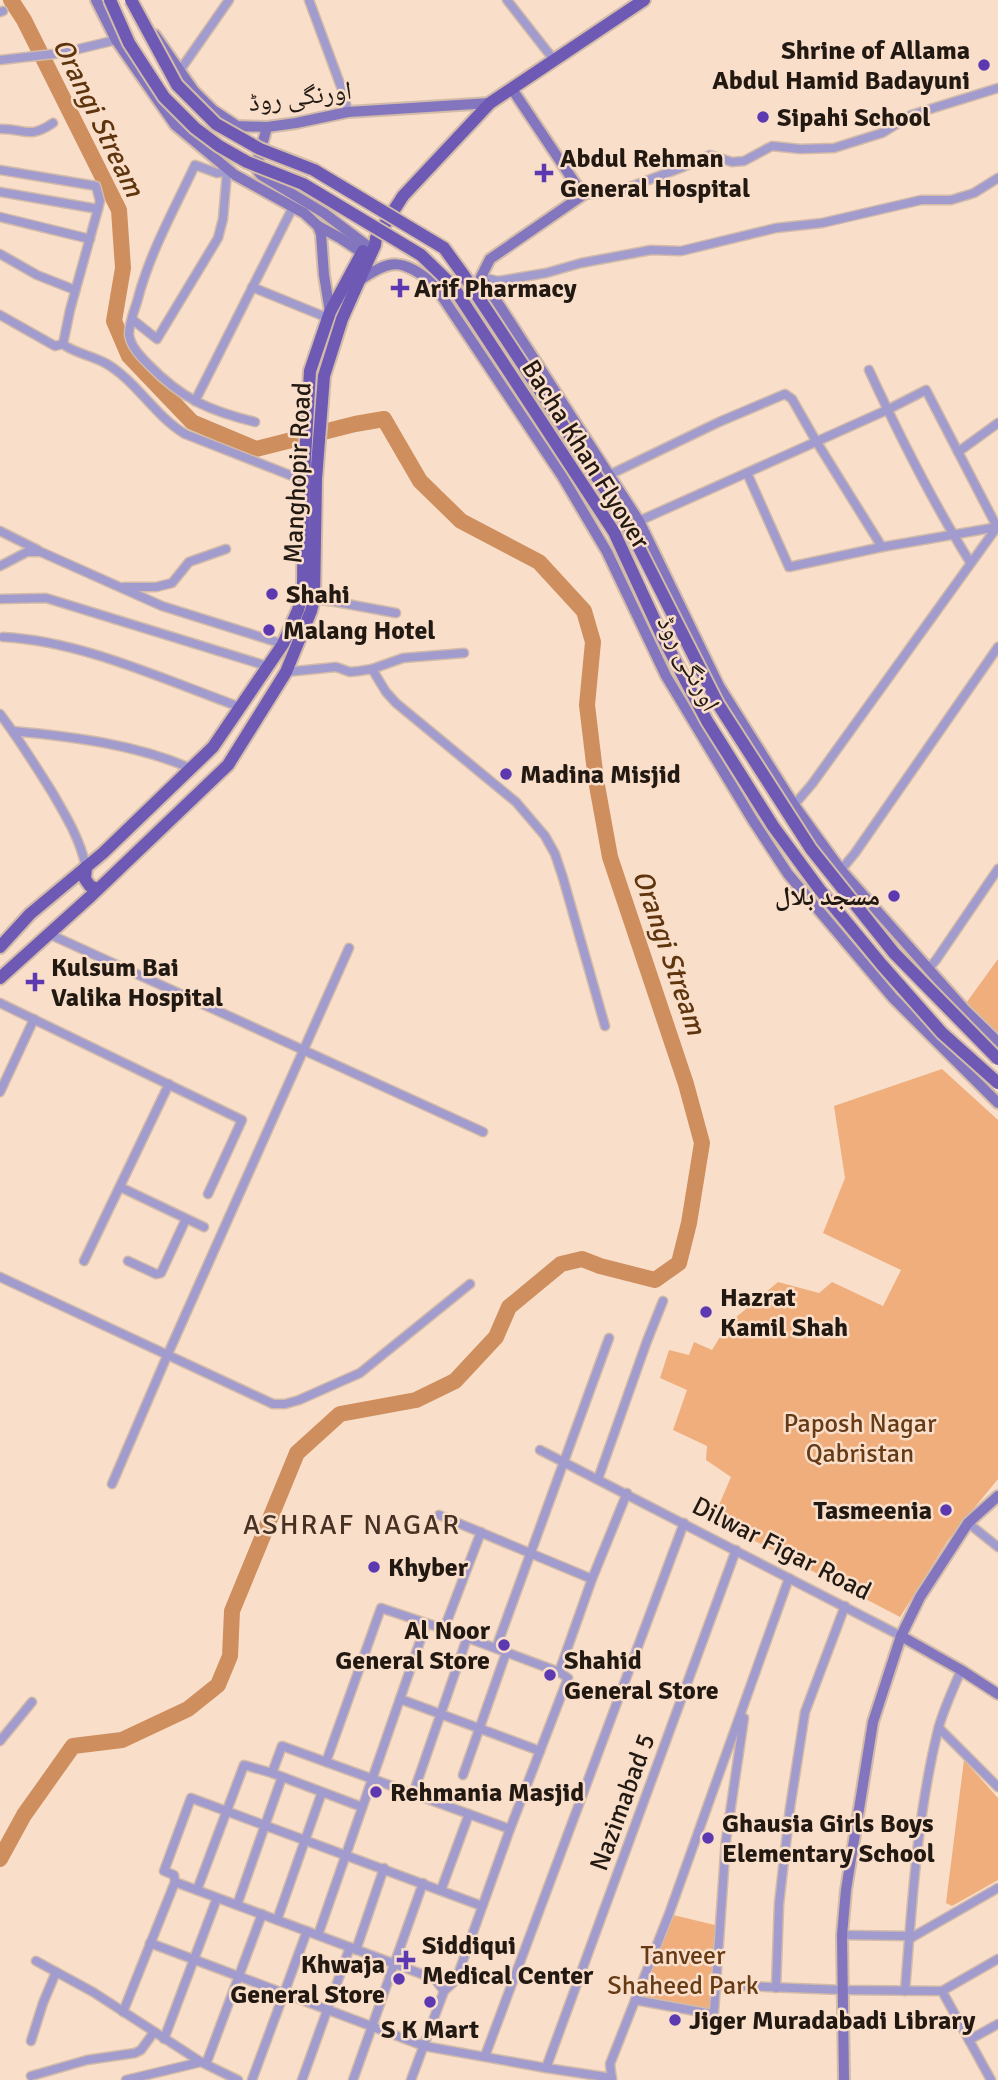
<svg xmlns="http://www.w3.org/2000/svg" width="998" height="2080" font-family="Signika,'Noto Naskh Arabic',sans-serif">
<rect width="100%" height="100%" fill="#f9deca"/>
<g fill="#efae7c">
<path d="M998,959v82l-34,-35z"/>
<path d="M942,1069l56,51v359l-50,61 -48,77 -187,-98 18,-42 -25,-17 1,-14 -34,-16 14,-40 -27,-12 9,-28 20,5 5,-13 18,8 16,-26 50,-42 41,11 13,-11 51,24 18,-36 -78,-37 22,-55 -11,-72z"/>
<path d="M964,1760l34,38v82l-46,26 -6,-3z"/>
<path d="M669,1914l50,12 -7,88 -77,-14z"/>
</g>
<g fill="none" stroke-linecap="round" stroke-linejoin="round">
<path stroke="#ce8e5d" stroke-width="16" d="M0,1859l24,-44 49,-69 49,-6 66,-31 30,-24 12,-29 2,-45 65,-158 43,-39 76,-14 39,-19 41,-44 13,-30 52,-43 21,-5 18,7 55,14 24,-17 10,-40 13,-80 -16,-59 -76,-227 -14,-77 -9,-75 6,-63 -9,-31 -45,-49 -78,-41 -41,-40 -36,-62 -29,5 -99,25 -64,-27 -63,-66 -15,-35 9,-53 -4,-58 -95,-190 -13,-20"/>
<defs>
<g id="street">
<path d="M309,0l34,92 5,20"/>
<path d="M507,0l47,60"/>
<path d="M0,12l3,-1"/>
<path d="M0,60l62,-7 54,-13"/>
<path d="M183,66l46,-66"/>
<path d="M0,129c25,-1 28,11 53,-6"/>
<path d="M0,170l96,16 4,15 -2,8 -28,101 -7,34c8,8 31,12 44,20 30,18 48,52 78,70l120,47"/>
<path d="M231,171l-14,2 -22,-8c-21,45 -46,89 -58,137 -3,9 -8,22 -8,32 1,12 12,23 20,31 33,34 61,46 106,57"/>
<path d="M0,192l98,17"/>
<path d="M583,195l39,-5 61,-23 27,-12 22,7 12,-1 28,-15 28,3 34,-1 48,-15 29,-18 87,-27"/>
<path d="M0,217l90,22"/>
<path d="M0,254l37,21 38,15"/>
<path d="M481,277l17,4 48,-8 35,-10 70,-13 30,1 95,-23 46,-5 99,-23h30l23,-7 24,-15"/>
<path d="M252,287l76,31"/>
<path d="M0,315l55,31 8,-2"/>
<path d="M133,320l24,19 61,-101 5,-19 4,-47"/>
<path d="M869,370c30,65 63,131 101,192"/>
<path d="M195,401l98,-194"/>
<path d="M958,452l40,-29"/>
<path d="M747,473l42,94 93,-20 116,-20"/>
<path d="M609,475l110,-53 66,-28 7,5 24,42 66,106"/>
<path d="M639,521l248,-111 39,-20 71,137"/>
<path d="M0,531l38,19"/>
<path d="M0,566l27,-14h14l121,54 121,38"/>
<path d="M124,587h32l16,-4 17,-21 37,-13"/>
<path d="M0,599l46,-1 221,68"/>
<path d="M314,599l22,3 60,11"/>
<path d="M3,637c79,4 162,43 237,70"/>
<path d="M372,669l14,23 10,11 120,99 29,34 10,18 8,24 42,148"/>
<path d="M286,672l50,-5 14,5 9,-1 13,-2 31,-11 61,-5"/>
<path d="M0,714c19,25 35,51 52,78 14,24 28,47 34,75"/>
<path d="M13,731c61,6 121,13 177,37"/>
<path d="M794,805l18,-21 185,-257"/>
<path d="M841,870l14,-17 143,-206"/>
<path d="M49,934l434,198"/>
<path d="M929,968l7,-8 62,-91"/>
<path d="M0,1003l242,117 -34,74"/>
<path d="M0,1092l34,-73"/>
<path d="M120,1187l84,40"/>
<path d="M84,1261l85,-177"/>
<path d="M128,1261l28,13 5,-1 25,-54"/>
<path d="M0,1277l273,127h12l14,-4 61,-27 110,-89"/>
<path d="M540,1450l361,186"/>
<path d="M598,1479l49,-138 16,-40"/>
<path d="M112,1484l55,-128 182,-408"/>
<path d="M439,1515l153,64"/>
<path d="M968,1523l30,24"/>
<path d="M444,1629l37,-97"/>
<path d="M496,1648l113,-310"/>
<path d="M559,1672l33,-93 35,-86"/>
<path d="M400,1699l140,52"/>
<path d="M939,1728l59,59"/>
<path d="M0,1741l32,-39"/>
<path d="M326,1762l55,-154 63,21 115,43 9,6 -58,151 -54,151 -12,11"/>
<path d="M463,1775l43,-122"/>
<path d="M413,1794l54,-156"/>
<path d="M362,1807l-90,-34 10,-27 228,83"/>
<path d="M197,1890l47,-125 28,8"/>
<path d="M441,1890l28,-76"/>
<path d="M237,1905l45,-128"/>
<path d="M277,1920l45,-128"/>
<path d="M318,1935l108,-311"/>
<path d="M842,1935l67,1"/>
<path d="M909,1939l89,-51"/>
<path d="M150,1943l274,103 122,22 66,10"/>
<path d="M356,1950l28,-82"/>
<path d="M36,1961l57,31 108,70 37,18"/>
<path d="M717,1985l126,5 99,1 49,89"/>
<path d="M776,1988l3,-84 11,-96 15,-96 40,-106"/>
<path d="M905,1991c7,-87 12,-176 33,-261 5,-20 15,-40 23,-60"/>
<path d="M942,1991l56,-32"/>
<path d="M635,2000l77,14 2,-2 12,-172 18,-122"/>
<path d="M123,2012l52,-130"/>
<path d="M164,2039l53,-141"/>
<path d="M969,2040l29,-16"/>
<path d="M31,2041l12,-38 13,-31"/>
<path d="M485,2056l199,-533"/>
<path d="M206,2064l56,-150"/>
<path d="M546,2068l190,-518"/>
<path d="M31,2076l56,-16 48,-7 6,-3 13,-18"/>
<path d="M126,2080l75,-18"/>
<path d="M252,2080l55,-149"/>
<path d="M302,2080l48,-133"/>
<path d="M353,2080l70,-197"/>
<path d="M411,2080l33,-89 -9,-12 -260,-97 -1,-7 -10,-4 27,-73 291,108"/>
<path d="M612,2080l-2,-16 59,-150 120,-336"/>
</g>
<g id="secondary">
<path d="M96,0l20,40 59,85 60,50 69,38 14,13 3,8 3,41 6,37"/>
<path d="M155,35l39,56 19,19 24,16 30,1 29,-4 52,-11 142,-9"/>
<path d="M512,89l71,106 -93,64 -9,18 158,244 80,165 75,119 47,65 124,140 33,32"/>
<path d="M267,127l-10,37v6l4,5 63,38 49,37"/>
<path d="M318,226l22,12 27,18"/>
<path d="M359,281c32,-23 43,-22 74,2l129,193 45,76 59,124 86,143 36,55 105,124 105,105"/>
<path d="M901,1636l60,34 37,24"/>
<path d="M844,2080l-2,-145 4,-45 27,-168 28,-86 19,-39 48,-74 30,-27"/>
</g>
<g id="primary">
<path d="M86,867l-1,12 5,7 8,3"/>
<path d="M0,947l30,-33 73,-61 110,-106 70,-103 15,-34 5,-18 1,-116 6,-105 20,-59 33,-61"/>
<path d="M0,978l91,-82 137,-131 58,-93 25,-61 3,-12 2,-120 8,-103 18,-57 33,-74 1,-7 27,-42 87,-93 154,-103"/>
</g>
</defs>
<use href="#street" stroke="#d2bba9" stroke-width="11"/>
<use href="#secondary" stroke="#d2bba9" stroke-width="14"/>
<use href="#primary" stroke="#d2bba9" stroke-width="16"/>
<use href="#street" stroke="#a29bcd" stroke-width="8"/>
<use href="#secondary" stroke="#8376bf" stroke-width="10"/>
<use href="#primary" stroke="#6e5ab4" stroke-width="12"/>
<defs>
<g id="primary-bridge">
<path d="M110,0l19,43 35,54 31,31 24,18 28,16 56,22 118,71 31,30 162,247 48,104 45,85 66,105 47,64 62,75 60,68 56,50"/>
<path d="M131,0l46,85 39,39 44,25 54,21 130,78 21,29 159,241 94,186 93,145 83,104 104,106"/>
</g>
</defs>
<use href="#primary-bridge" stroke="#d2bba9" stroke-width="16" stroke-linecap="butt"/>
<use href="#primary-bridge" stroke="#6e5ab4" stroke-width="12"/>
</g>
<g fill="#5c39b1" stroke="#f9deca" stroke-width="2.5">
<circle cx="984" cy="65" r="7"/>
<circle cx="763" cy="117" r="7"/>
<path d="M540.5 162.5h7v7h7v7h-7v7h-7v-7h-7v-7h7z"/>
<path d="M396.5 277.5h7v7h7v7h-7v7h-7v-7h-7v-7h7z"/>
<circle cx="272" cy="594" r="7"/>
<circle cx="269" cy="630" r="7"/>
<circle cx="506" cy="774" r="7"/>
<circle cx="894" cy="896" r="7"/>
<path d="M31.5 971.5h7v7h7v7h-7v7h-7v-7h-7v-7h7z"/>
<circle cx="706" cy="1312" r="7"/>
<circle cx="946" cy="1510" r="7"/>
<circle cx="374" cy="1567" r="7"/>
<circle cx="504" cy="1645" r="7"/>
<circle cx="550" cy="1675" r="7"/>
<circle cx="376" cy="1792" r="7"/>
<circle cx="708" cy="1838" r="7"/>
<path d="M402.5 1949.5h7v7h7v7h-7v7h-7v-7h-7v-7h7z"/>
<circle cx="399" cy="1979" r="7"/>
<circle cx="430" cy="2002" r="7"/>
<circle cx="675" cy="2020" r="7"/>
</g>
<g text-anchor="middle" stroke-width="5" stroke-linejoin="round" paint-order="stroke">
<g font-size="26" font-weight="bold" fill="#221912" stroke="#f9deca" text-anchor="start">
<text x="970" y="59" text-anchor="end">Shrine of Allama<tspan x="970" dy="30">Abdul Hamid Badayuni</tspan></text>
<text x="777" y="126">Sipahi School</text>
<text x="560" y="167">Abdul Rehman<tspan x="560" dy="30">General Hospital</tspan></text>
<text x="414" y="297">Arif Pharmacy</text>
<text x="286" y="603">Shahi</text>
<text x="283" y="639">Malang Hotel</text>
<text x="520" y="783">Madina Misjid</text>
<text x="880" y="905" text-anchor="end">مسجد بلال</text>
<text x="51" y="976">Kulsum Bai<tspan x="51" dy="30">Valika Hospital</tspan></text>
<text x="720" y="1306">Hazrat<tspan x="720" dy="30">Kamil Shah</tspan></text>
<text x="932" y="1519" text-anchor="end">Tasmeenia</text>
<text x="388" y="1576">Khyber</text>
<text x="490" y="1639" text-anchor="end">Al Noor<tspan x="490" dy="30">General Store</tspan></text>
<text x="564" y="1669">Shahid<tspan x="564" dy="30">General Store</tspan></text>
<text x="390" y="1801">Rehmania Masjid</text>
<text x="722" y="1832">Ghausia Girls Boys<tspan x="722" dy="30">Elementary School</tspan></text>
<text x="422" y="1954">Siddiqui<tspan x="422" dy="30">Medical Center</tspan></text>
<text x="385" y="1973" text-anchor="end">Khwaja<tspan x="385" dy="30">General Store</tspan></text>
<text x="689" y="2029">Jiger Muradabadi Library</text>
<text x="430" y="2038" text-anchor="middle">S K Mart</text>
</g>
<g font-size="26" fill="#221912" stroke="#f9deca">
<text transform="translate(300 96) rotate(-7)" y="9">اورنگی روڈ</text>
<text transform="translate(586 454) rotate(58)" y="9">Bacha Khan Flyover</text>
<text transform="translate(297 473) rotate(-87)" y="9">Manghopir Road</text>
<text transform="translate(689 663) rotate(62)" y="9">اورنگی روڈ</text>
<text transform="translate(782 1548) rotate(27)" y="9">Dilwar Figar Road</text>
<text transform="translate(622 1802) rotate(-70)" y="9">Nazimabad 5</text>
</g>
<g font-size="26" fill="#653a14" stroke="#f9deca">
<text x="860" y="1432">Paposh Nagar<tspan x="860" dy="30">Qabristan</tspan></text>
<text x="683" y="1964">Tanveer<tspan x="683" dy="30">Shaheed Park</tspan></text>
</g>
<g font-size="28" font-style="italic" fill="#5f350e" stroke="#f9deca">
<text transform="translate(99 117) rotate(64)" y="10">Orangi Stream</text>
<text transform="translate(670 952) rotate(71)" y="10">Orangi Stream</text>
</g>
<g font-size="28" letter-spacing="2" fill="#463122" stroke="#f9deca">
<text x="352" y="1534">ASHRAF NAGAR</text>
</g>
</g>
</svg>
